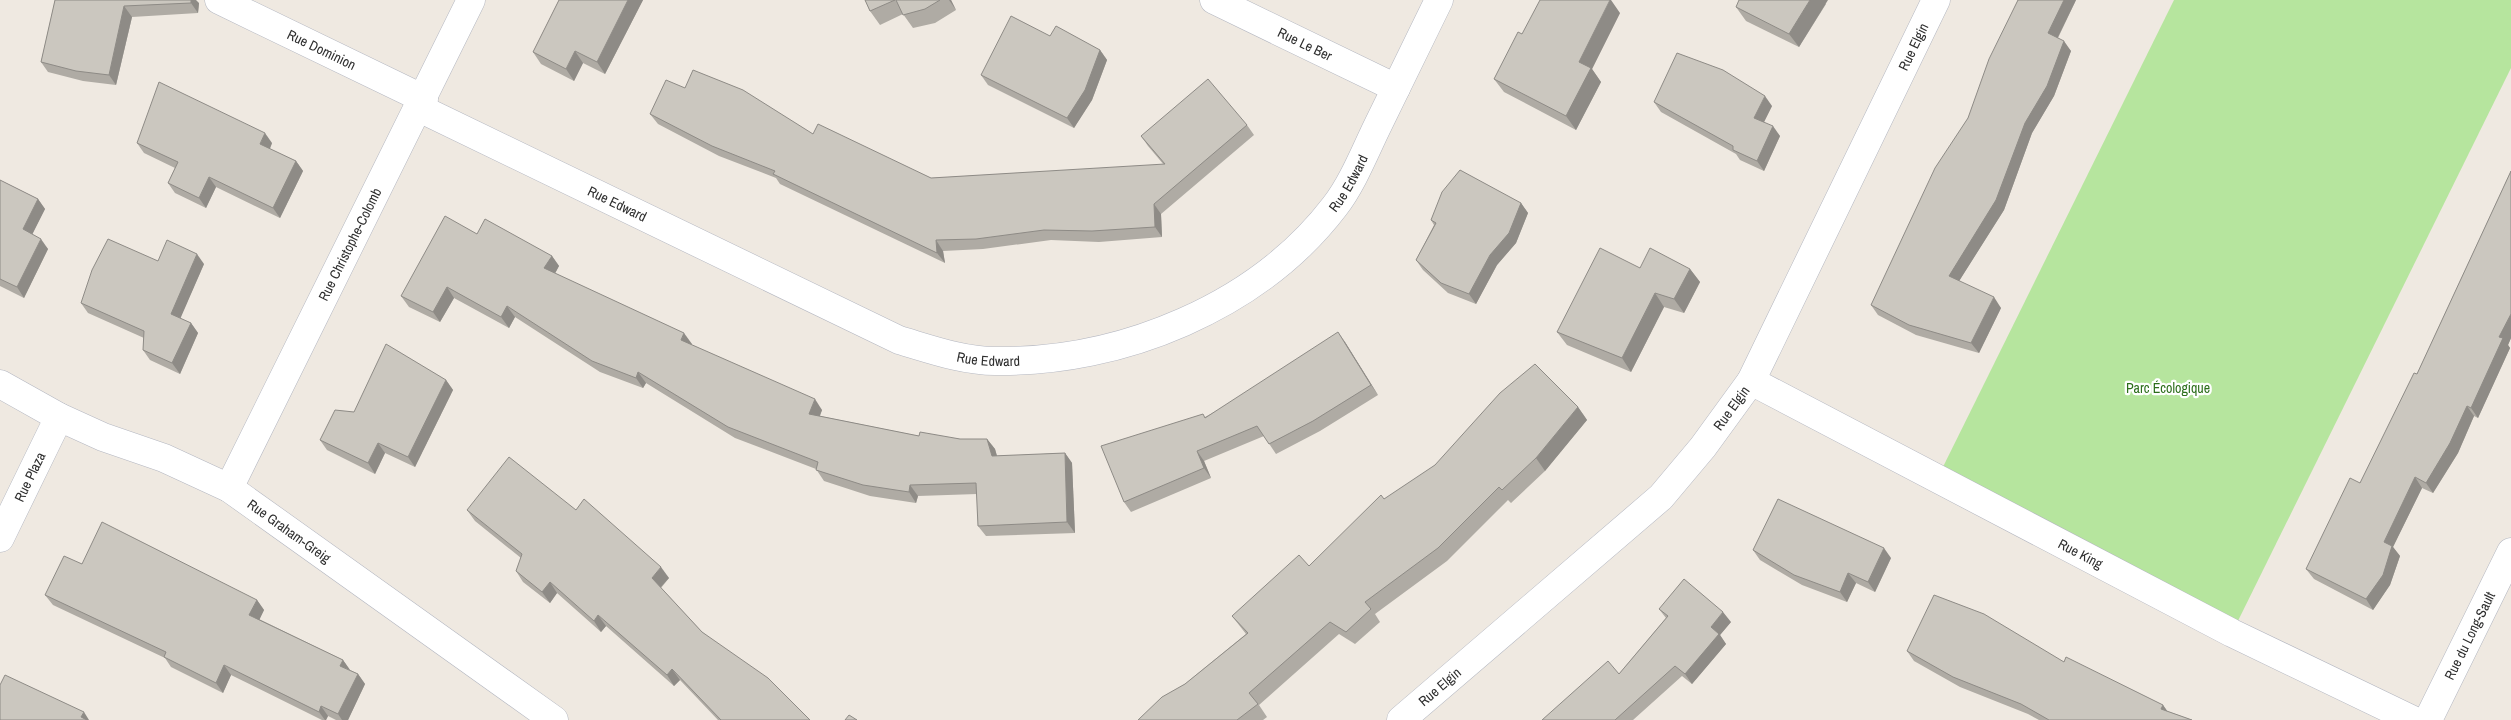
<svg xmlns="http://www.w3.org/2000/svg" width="2511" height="720" font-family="'Archivo Narrow',sans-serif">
<rect width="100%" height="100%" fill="#efe9e1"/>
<path fill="#b6e59e" d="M2174,0h337v68l-279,565 -295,-154z"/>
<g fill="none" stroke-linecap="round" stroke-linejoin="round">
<defs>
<g id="street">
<path id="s1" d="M219,0l205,99"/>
<path id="s2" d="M1214,0l182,88"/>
<path id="s3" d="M419,108l480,232c31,9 64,21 96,21 126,2 263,-54 340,-155 17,-22 29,-52 41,-77 21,-43 42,-86 63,-129"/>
<path id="s4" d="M1751,381l481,252 181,87"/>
<path id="s5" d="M0,384l59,33 44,20 61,21 65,30 325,232"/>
<path id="s6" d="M229,488l242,-488"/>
<path id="s7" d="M0,538l59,-121"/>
<path id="s8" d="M1401,720l260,-223 42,-50 48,-66 185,-381"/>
<path id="s9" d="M2428,720l83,-168"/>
</g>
</defs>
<use href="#street" stroke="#b4b7c1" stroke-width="29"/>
<use href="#street" stroke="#fff" stroke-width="28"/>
</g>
<g fill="#afaba4">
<path d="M55,0l144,3 -1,10 -66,4 -16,68 -33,-4 -35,-9 -7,-10z"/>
<path d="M559,0h84l-38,74 -22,-11 -9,18 -33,-17 -8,-12z"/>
<path d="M865,0h86l5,10 -21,13 -22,5 -10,-14 -23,11 -10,-14z"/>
<path d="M2018,0h58l-18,38 13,13 -17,45 -22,37 -28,77 -45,71 42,27 -22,45 -63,-18 -38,-20 -7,-10 97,-187z"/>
<path d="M1826,4l-27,43 -53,-26 -10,-14z"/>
<path d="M1620,13l-28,56 9,13 -25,48 -72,-38 -10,-13 28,-45z"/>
<path d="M1050,36l50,14 7,10 -15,40 -18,28 -86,-43 -7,-10z"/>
<path d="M685,88l128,46 118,44 233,-13 -16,-19 -7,-10 106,-11 7,10 -93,79 1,23 -63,5 -48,-2 -68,9 -40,2 2,12 -165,-79 -4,-6 -57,-22 -61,-32 -8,-10z"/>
<path d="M1654,102l118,4 -8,16 16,14 -16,35 -24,-11 -4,-6 -75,-42z"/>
<path d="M137,143h135l-2,6 26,12 7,10 -23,47 -64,-31 -10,21 -31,-15 -7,-10 7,-15 -31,-15z"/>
<path d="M2511,171v167l-3,7 2,3 -32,70 -4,-2 -16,37 -25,40 -11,-5 -29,59 7,9 -10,29 -17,25 -59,-31 -8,-10 54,-86 57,-109z"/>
<path d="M0,180l38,19 7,10 -13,25 16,15 -24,49 -24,-12z"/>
<path d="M1521,203l7,10 -12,30 -19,22 -21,39 -28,-11 -25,-23 -7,-10 18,-35 -3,-5z"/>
<path d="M477,234l75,22 7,10 -4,7 137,71 -1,1 131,65 -2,6 99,20 41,3h27l8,10 2,7 68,-3 7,10 3,70 -89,3 -8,-10 -1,-32 -59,2 -2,7 -46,-7 -46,-15 -8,-12 -81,-31 -89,-55 -3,5 -43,-16 -85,-55 -6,11 -55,-30 -14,24 -31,-15 -8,-11z"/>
<path d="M158,261l46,3 -24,54 11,5 7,10 -18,41 -30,-14 -7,-10 1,-12 -56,-25 -7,-10z"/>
<path d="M1640,268l50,1 10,13 -16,31 -20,-6 -33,65 -64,-27 -10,-13z"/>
<path d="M1345,342l33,53 -58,36 -44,23 -12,-18 -60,25 7,17 -80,34 -7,-10 81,-85z"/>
<path d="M446,380l7,10 -38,77 -30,-14 -10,21 -48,-24 -7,-10 34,-28z"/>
<path d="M1578,407l9,13 -42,51 -34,32 -3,-3 -61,61 -72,53 5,8 -25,22 -16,-10 -80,71 8,12 -4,3h-125l47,-36 61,-50 -14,-18 77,-50 75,-67z"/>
<path d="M467,510h109l93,68 -8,10 41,44 108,88h-92l-38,-40 -6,6 -68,-60 -5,6 -44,-39 -7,10 -27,-21 -7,-11 5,-13 -46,-37z"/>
<path d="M1753,550l138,8 -16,34 -19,-9 -9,19 -45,-17 -42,-25z"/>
<path d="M82,564l175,36 7,10 -5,9 84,41 7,10 8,4 7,10 -17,36h-12l-8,-4 -2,4h-4l-91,-45 -8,18 -52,-26 -6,-9 -112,-53 -8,-10z"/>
<path d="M1659,609l72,13 -11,13 6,9 -34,40 -10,-8 -49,44h-91l77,-46 47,-56z"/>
<path d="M1907,651l157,11 99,43 4,6 25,9h-153l-11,-6 -68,-27 -46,-26z"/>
</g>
<g fill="#8e8b86">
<path d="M191,0h5l3,3 -1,10 -7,-10z"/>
<path d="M628,0h15l-38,74 -8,-12z"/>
<path d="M949,0h2l5,10z"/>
<path d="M1610,0h1l9,13 -28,56 9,13 -25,48 -10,-14 13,-54z"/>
<path d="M1810,0h18l-29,47 -10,-13z"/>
<path d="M2064,0h12l-21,43 -7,-10z"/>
<path d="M124,6l8,11 -16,68 -7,-10z"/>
<path d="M2064,41l7,10 -17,45 -22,37 -28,77 -48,76 -7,-10 76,-153z"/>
<path d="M1100,50l7,10 -15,40 -18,28 -7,-10z"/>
<path d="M575,51l8,12 -9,18 -8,-12z"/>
<path d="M1765,96l7,10 -11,22 -7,-10z"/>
<path d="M1773,126l7,10 -16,35 -7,-10z"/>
<path d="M265,133l7,10 -5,12 -7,-11z"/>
<path d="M296,161l7,10 -23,47 -7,-10z"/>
<path d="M209,177l7,10 -10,21 -7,-10z"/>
<path d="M38,199l7,10 -15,30 -7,-10z"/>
<path d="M1521,203l7,10 -12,30 -19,22 -21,39 -7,-10 21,-39z"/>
<path d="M1154,204l7,10 1,23 -7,-10z"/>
<path d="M41,239l7,10 -24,49 -7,-11z"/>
<path d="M936,240l7,11 2,12 -8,-10z"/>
<path d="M197,254l7,10 -26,60 -7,-10z"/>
<path d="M552,256l7,10 -7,13 -8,-11z"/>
<path d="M1690,269l10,13 -16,31 -10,-14z"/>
<path d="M447,287l7,11 -14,24 -7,-10z"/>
<path d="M1655,293l9,14 -33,65 -9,-14z"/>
<path d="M1994,297l7,11 -22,45 -8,-10z"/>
<path d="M507,306l8,11 -6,11 -8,-11z"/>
<path d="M2511,314v24l-3,7 2,3 -32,70 -7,-10 28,-71z"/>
<path d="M191,323l7,10 -18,41 -8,-11z"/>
<path d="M1338,332l7,10 33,53 -7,-10z"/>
<path d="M684,333l8,11 -4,7 -7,-11z"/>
<path d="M638,372l8,11 -3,5 -7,-10z"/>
<path d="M446,380l7,10 -38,77 -7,-10z"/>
<path d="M815,399l7,11 -6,15 -7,-11z"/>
<path d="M2467,406l7,10 -16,37 -25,40 -7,-10z"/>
<path d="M1578,407l9,13 -42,51 -9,-13z"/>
<path d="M987,439l8,10 5,18 -8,-11z"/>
<path d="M378,443l7,10 -10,21 -7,-11z"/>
<path d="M1197,451l7,10 7,17 -7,-10z"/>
<path d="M1065,453l7,10 3,70 -8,-11z"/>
<path d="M2415,477l7,11 -29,59 7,9 -10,29 -17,25 -7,-11 18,-57z"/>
<path d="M910,485l8,11 -2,7 -7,-11z"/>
<path d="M1884,548l7,10 -16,34 -7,-10z"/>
<path d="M661,567l8,11 -10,11 -7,-11z"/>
<path d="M1848,573l8,10 -9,19 -7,-10z"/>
<path d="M550,582l7,11 -7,10 -8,-11z"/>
<path d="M257,600l7,10 -7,15 -8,-10z"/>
<path d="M1723,612l8,10 -11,13 6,9 -34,40 -7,-10 26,-47z"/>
<path d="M598,615l8,11 -5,6 -7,-11z"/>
<path d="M343,660l7,10 -10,-4z"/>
<path d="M224,665l7,10 -8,18 -7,-10z"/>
<path d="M672,669l8,11 -6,6 -7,-11z"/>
<path d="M358,674l7,10 -17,36h-6l-4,-6z"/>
<path d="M2163,705l7,10 -9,-6z"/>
<path d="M321,706l7,10 -2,4h-1l-6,-8z"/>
<path d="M84,712l5,8h-6l-2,-3z"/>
</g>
<g fill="#cbc7bf" stroke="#8e8b86">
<path d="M55,0h136v3l-67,3 -15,69 -33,-4 -35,-9z"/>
<path d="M559,0h69l-31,62 -22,-11 -9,18 -33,-17z"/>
<path d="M865,0h30l-25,11z"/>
<path d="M896,0h44l-15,9 -22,6z"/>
<path d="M1540,0h70l-31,62 12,6 -25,48 -72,-37 24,-47 4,2z"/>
<path d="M1739,0h71l-21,34 -53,-27z"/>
<path d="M2018,0h46l-16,33 16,8 -17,45 -22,37 -29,77 -47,76 45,21 -23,46 -62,-18 -38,-20 64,-137 33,-50 21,-59z"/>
<path d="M1011,16l39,20 6,-10 44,24 -15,40 -18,28 -86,-43z"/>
<path d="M1677,53l46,17 42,26 -11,22 19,8 -16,35 -24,-11v-4l-79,-44z"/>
<path d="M693,70l50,20 70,44 5,-10 113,54 234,-14 -24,-28 67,-57 39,46 -93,79 1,23 -63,4 -48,-1 -68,9 -40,1 1,13 -164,-79 2,-3 -63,-25 -62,-32 16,-34 19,8z"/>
<path d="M159,82l106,51 -5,11 36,17 -23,47 -64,-31 -10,21 -31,-15 10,-21 -41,-19z"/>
<path d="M1460,170l61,33 -12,30 -19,22 -21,39 -28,-11 -25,-23 20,-37 -5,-3 11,-28z"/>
<path d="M2511,171v143l-12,23 4,1 -32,70 -4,-2 -17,37 -24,40 -11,-6 -31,65 8,4 -9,29 -17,24 -60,-30 44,-91 10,5 54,-110 3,1z"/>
<path d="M0,180l38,19 -15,30 18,10 -24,48 -17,-8z"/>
<path d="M445,216l32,18 8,-15 67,37 -8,12 140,65 -3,7 134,59 -6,15 110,22 1,-4 40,7h27l5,17 73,-3 2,69 -89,4 -2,-43 -66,2 -1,7 -46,-7 -47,-15 2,-8 -90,-35 -90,-55 -2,6 -44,-17 -85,-55 -6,11 -54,-30 -14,25 -32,-16z"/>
<path d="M108,239l50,22 9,-21 30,14 -26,60 20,9 -19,40 -29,-13 1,-19 -63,-28 11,-33z"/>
<path d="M1600,248l40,20 10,-20 40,21 -16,30 -19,-6 -33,65 -65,-26z"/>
<path d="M1338,332l33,53 -58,36 -44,23 -12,-18 -60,25 7,17 -80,34 -23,-56 102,-32 2,4z"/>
<path d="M386,344l60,36 -38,77 -30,-14 -10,20 -48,-23 15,-30 19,2z"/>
<path d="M1535,364l43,43 -42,51 -34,32 -3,-3 -61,61 -73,54 6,7 -25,23 -16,-10 -81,71 9,11 -21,16h-99l24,-23 23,-13 63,-51 -16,-17 67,-61 10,11 72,-71 3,4 51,-34 65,-72z"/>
<path d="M509,457l67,53 8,-11 77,68 -9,11 50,54 66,46 42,42h-89l-49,-51 -5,6 -69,-60 -4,6 -44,-39 -8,10 -26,-21 6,-17 -55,-44z"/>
<path d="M1778,499l106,49 -16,34 -20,-9 -8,19 -46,-17 -41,-25z"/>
<path d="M102,522l155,78 -8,15 94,45 -3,6 18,8 -20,40 -17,-8 -2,6 -95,-47 -8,18 -52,-26 2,-5 -121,-57 19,-39 18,8z"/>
<path d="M1684,579l39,33 -12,15 8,7 -34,40 -10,-8 -60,54h-73l66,-59 11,13 49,-58 -9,-7z"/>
<path d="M1934,595l50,19 80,48 2,-5 97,48 -2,4 31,11h-143l-28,-16 -68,-27 -46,-26z"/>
<path d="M5,675l79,37 -3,5 6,3h-87v-35z"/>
<path d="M849,715l8,5h-12z"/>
</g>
<g text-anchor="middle" stroke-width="4.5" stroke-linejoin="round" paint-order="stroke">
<g font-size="14" fill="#2e2e2e" stroke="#fff">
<text dy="5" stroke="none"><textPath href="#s2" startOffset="101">Rue Le Ber</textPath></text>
<text dy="5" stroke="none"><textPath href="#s8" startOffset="861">Rue Elgin</textPath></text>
<text dy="5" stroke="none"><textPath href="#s1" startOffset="114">Rue Dominion</textPath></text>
<text dy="5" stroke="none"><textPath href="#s3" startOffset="1045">Rue Edward</textPath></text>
<text dy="5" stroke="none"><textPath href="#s3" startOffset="220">Rue Edward</textPath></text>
<text dy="5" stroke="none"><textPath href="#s6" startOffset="272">Rue Christophe-Colomb</textPath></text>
<text dy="5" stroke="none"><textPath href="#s3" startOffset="625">Rue Edward</textPath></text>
<text dy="5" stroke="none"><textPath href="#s8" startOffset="456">Rue Elgin</textPath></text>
<text dy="5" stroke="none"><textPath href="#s7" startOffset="68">Rue Plaza</textPath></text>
<text dy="5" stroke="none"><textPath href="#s5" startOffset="326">Rue Graham-Greig</textPath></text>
<text dy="5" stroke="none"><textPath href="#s4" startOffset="372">Rue King</textPath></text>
<text dy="5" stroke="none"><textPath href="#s9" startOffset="94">Rue du Long-Sault</textPath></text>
<text dy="5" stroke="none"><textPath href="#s8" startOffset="51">Rue Elgin</textPath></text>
</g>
<g font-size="14" fill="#2c6e1b" stroke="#fff">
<text x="2168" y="393">Parc Écologique</text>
</g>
</g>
</svg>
